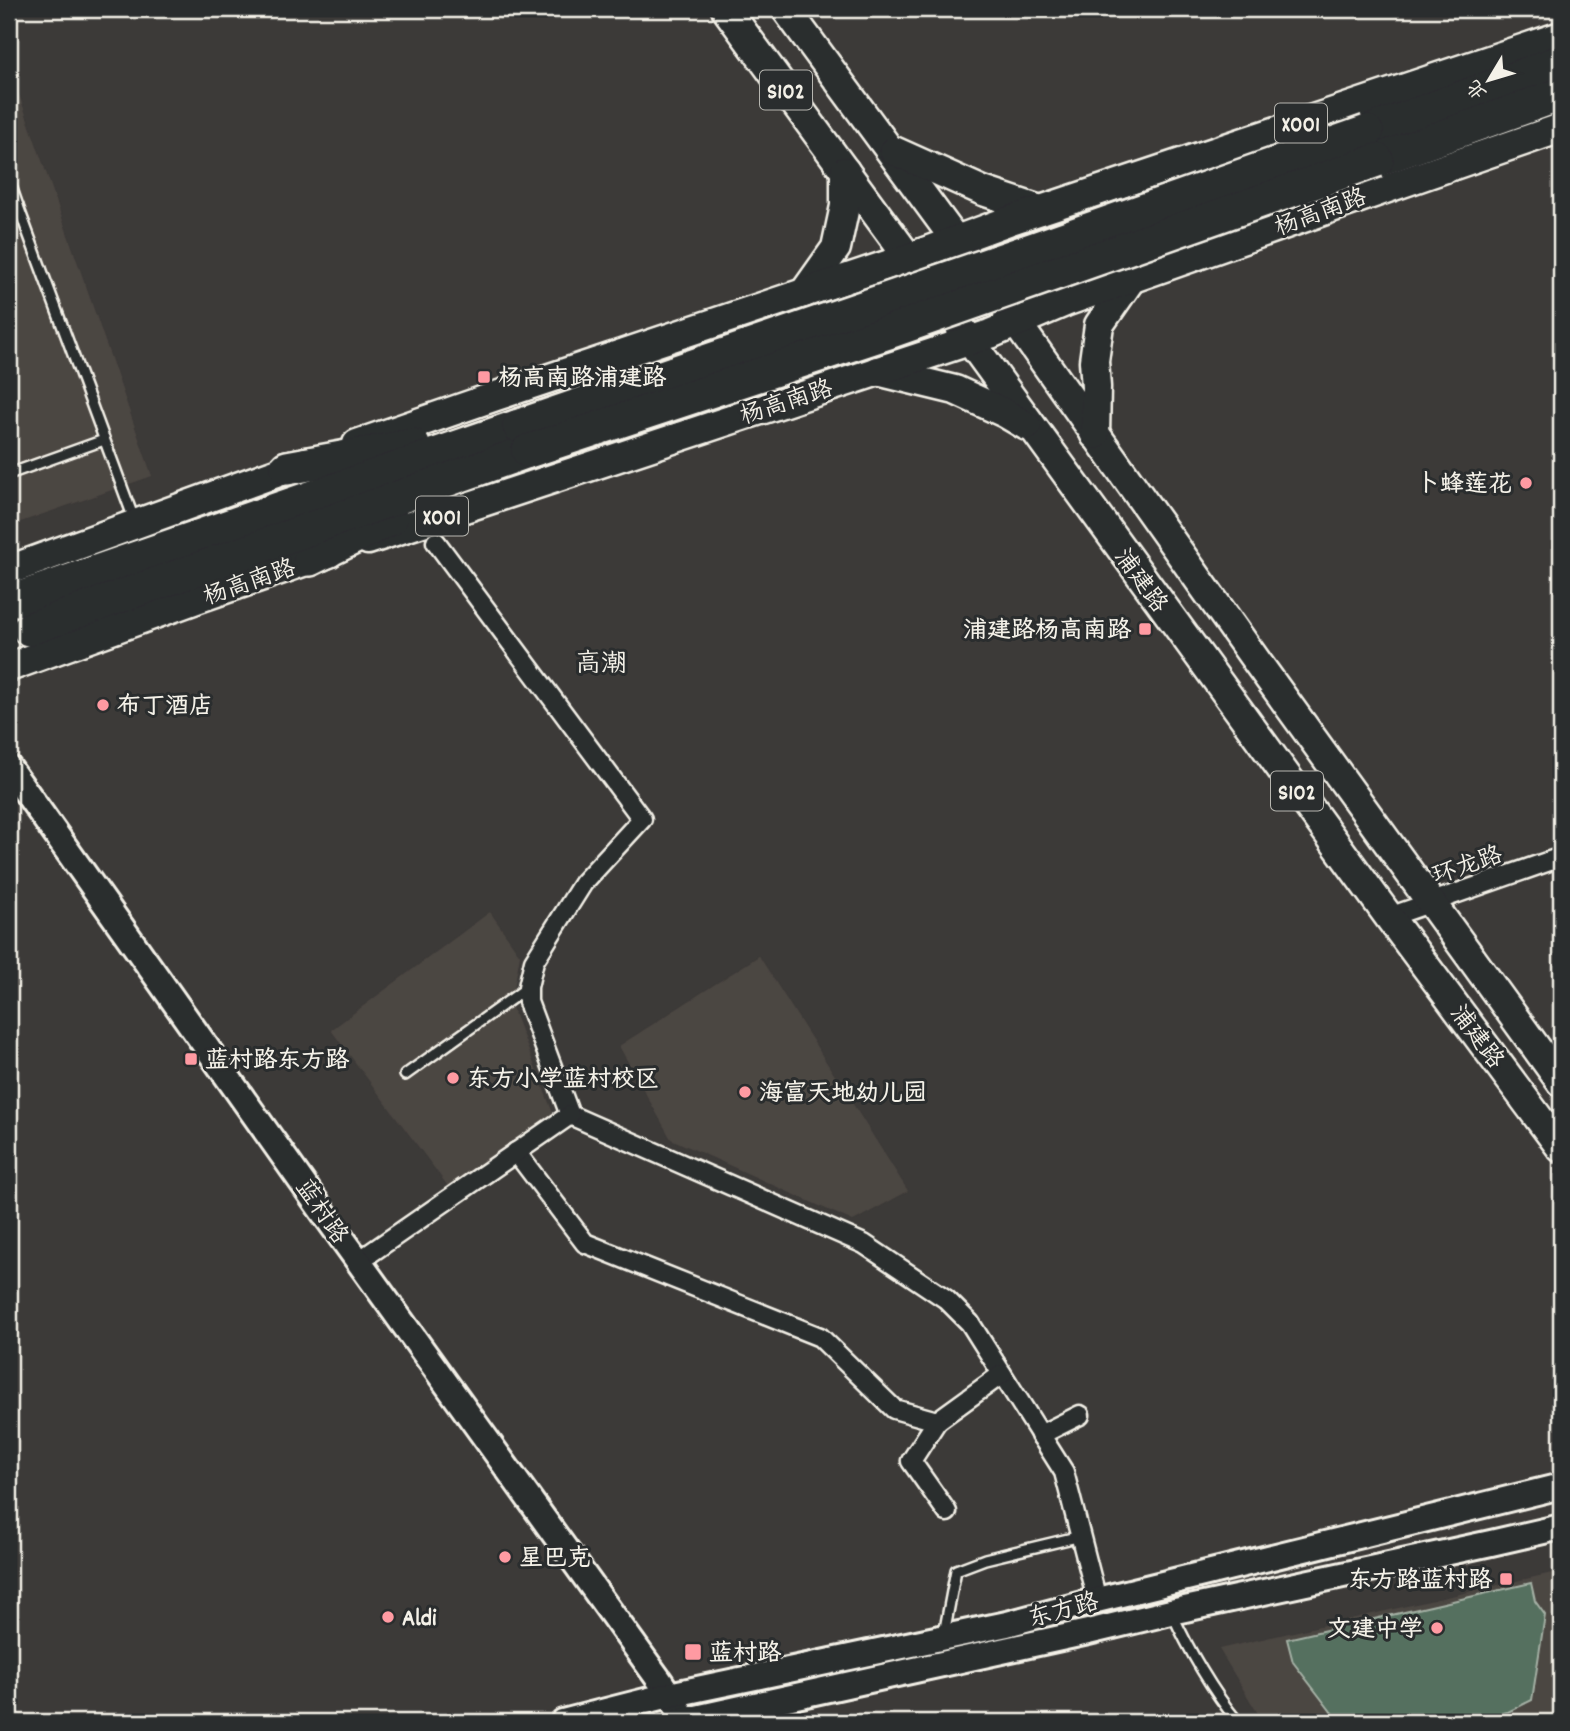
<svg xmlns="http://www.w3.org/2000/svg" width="1570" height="1731" font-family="Dekko,'LXGW WenKai TC',sans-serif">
<rect width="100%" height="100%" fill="#3c3a38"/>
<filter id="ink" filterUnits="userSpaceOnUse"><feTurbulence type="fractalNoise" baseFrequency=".0143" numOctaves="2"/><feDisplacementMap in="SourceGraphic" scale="14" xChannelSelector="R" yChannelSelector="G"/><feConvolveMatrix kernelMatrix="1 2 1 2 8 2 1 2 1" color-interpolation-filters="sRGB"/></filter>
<g filter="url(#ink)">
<g fill="#4c4642">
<path d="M9,66l143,410 -143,50z"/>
<path d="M490,912l30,43 -9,50 47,121 -105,67 -122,-163z"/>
<path d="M759,956l149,235 -55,30 -182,-82 -52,-93z"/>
<path d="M1552,1573l9,34v115h-298l-44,-73z"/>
</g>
<path fill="#546f5f" stroke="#a4b0a4" stroke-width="2" d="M1531,1583l4,18 10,14 -13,85 -24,12 -48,10h-121l-46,-60 -6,-23z"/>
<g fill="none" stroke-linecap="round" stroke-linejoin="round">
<defs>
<g id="lane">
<path d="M9,180l9,26"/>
<path d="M9,210l9,-4 117,316"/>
<path d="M9,474l95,-34"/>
<path d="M405,1075l123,-88"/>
<path d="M1172,1613c16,36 41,79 66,109"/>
<path d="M944,1634l12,-64 29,-11 96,-23"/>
</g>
<g id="street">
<path d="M436,542l206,277 -59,64 -49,78 -6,26v15l42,113 294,129 82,55 24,24 94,149 33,128"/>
<path d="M1389,917l172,-60"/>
<path d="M516,1152l69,91 235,94 74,72 43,12 65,-47"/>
<path d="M359,1261l211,-146"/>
<path d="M937,1421l-26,40 36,51"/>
<path d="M1040,1435l40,-20"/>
</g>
<g id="secondary">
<path d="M9,768l314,444 337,469 27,41"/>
<path d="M563,1722l106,-27 338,-71 90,-24 464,-114"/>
<path d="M678,1722l410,-90 83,-20 320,-69 70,-16"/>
</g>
<g id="primary">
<path d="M726,9l193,263"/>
<path d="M786,9l179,244"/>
<path d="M894,151l89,40 57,19"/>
<path d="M804,293l32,-45 9,-42v-35"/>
<path d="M1006,308l254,358 301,416"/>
<path d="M960,327l429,590 172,231"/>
<path d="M877,371l78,19 50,23 22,13"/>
<path d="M1095,435l1,-48 -2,-26 5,-36 32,-46"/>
<path d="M357,444l139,-48 412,-138 100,-37 553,-185"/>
<path d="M368,540l622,-206 75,-32 337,-119 159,-55"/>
<path d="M9,570l297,-108"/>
<path d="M9,667l190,-69 130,-45"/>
</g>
<g id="highway">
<path d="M1367,132l194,-71"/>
<path d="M1377,160l184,-66"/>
<path d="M287,468l126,-23"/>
<path d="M310,559l81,-40"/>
<path d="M18,599l501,-173"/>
<path d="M29,629l499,-178"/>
</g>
</defs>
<use href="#lane" stroke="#f4f1e8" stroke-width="14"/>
<use href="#street" stroke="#f4f1e8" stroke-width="23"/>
<use href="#secondary" stroke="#f4f1e8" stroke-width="30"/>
<use href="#primary" stroke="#f4f1e8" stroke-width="33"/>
<use href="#highway" stroke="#f4f1e8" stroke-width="38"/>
<use href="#lane" stroke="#2a2d2e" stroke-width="9"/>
<use href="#street" stroke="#2a2d2e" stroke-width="18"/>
<use href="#secondary" stroke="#2a2d2e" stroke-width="24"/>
<use href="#primary" stroke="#2a2d2e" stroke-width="28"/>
<use href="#highway" stroke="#2a2d2e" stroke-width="33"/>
<defs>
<g id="highway-bridge">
<path d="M519,426l515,-177 333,-117"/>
<path d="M528,451l360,-119 489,-172"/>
</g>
</defs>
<use href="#highway-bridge" stroke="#f4f1e8" stroke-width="38" stroke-linecap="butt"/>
<use href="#highway-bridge" stroke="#2a2d2e" stroke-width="33"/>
</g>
</g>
<g fill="#ff9aa2" stroke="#2a2d2e" stroke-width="2.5">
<rect x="477" y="370" width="14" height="14" rx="3.5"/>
<circle cx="1526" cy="483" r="7"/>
<rect x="1138" y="622" width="14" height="14" rx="3.5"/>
<circle cx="103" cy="705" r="7"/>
<rect x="184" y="1052" width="14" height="14" rx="3.5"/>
<circle cx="453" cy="1078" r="7"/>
<circle cx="745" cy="1092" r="7"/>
<circle cx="505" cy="1557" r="7"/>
<rect x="1499" y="1572" width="14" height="14" rx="3.5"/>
<circle cx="388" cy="1617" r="7"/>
<circle cx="1437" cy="1628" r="7"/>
<rect x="684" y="1643" width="18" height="18" rx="3.5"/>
</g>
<g text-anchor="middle" stroke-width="6" stroke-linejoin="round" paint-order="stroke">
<g fill="#2a2d2e" stroke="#b7b6b0" stroke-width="2">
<rect x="760" y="70.5" width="52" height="39" rx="5"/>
<rect x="1275" y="103.5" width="52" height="39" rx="5"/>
<rect x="416" y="496.5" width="52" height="39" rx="5"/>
<rect x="1271" y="771.5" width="52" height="39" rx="5"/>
</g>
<g font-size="23" font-weight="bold" fill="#f4f1e8">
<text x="786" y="98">S102</text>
<text x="1301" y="131">X001</text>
<text x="442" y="524">X001</text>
<text x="1297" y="799">S102</text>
</g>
<g font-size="24" fill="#f4f1e8" stroke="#2a2d2e">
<text transform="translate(1320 211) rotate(-20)" y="8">杨高南路</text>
<text transform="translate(786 401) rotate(-18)" y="8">杨高南路</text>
<text transform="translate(1142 580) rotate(54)" y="8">浦建路</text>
<text transform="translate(249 581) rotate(-19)" y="8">杨高南路</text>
<text transform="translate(1467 864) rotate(-19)" y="8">环龙路</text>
<text transform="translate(1478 1036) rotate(53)" y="8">浦建路</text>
<text transform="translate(323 1211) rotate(55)" y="8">蓝村路</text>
<text transform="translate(1063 1609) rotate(-15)" y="8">东方路</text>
</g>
<g font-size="24" font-weight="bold" fill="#f4f1e8" stroke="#2a2d2e" text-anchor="start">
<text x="498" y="385">杨高南路浦建路</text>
<text x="1512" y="491" text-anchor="end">卜蜂莲花</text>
<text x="1131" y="637" text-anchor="end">浦建路杨高南路</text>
<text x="117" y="713">布丁酒店</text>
<text x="205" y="1067">蓝村路东方路</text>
<text x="467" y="1086">东方小学蓝村校区</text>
<text x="759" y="1100">海富天地幼儿园</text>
<text x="519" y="1565">星巴克</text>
<text x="1492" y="1587" text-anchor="end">东方路蓝村路</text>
<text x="402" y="1625">Aldi</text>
<text x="1423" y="1636" text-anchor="end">文建中学</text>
<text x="709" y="1660">蓝村路</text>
</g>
<g font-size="26" fill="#f4f1e8" stroke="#2a2d2e">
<text x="601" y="671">高潮</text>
</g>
</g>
<rect width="1570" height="1731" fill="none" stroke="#2a2d2e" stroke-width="35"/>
<rect x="18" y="18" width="1535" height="1696" fill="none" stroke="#f4f1e8" stroke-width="2.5" filter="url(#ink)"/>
<g transform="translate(1489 80) rotate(232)" stroke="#2a2d2e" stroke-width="5" paint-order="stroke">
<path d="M0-5L12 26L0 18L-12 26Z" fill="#f4f1e8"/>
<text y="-10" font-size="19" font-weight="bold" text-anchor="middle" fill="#f4f1e8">北</text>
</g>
</svg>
